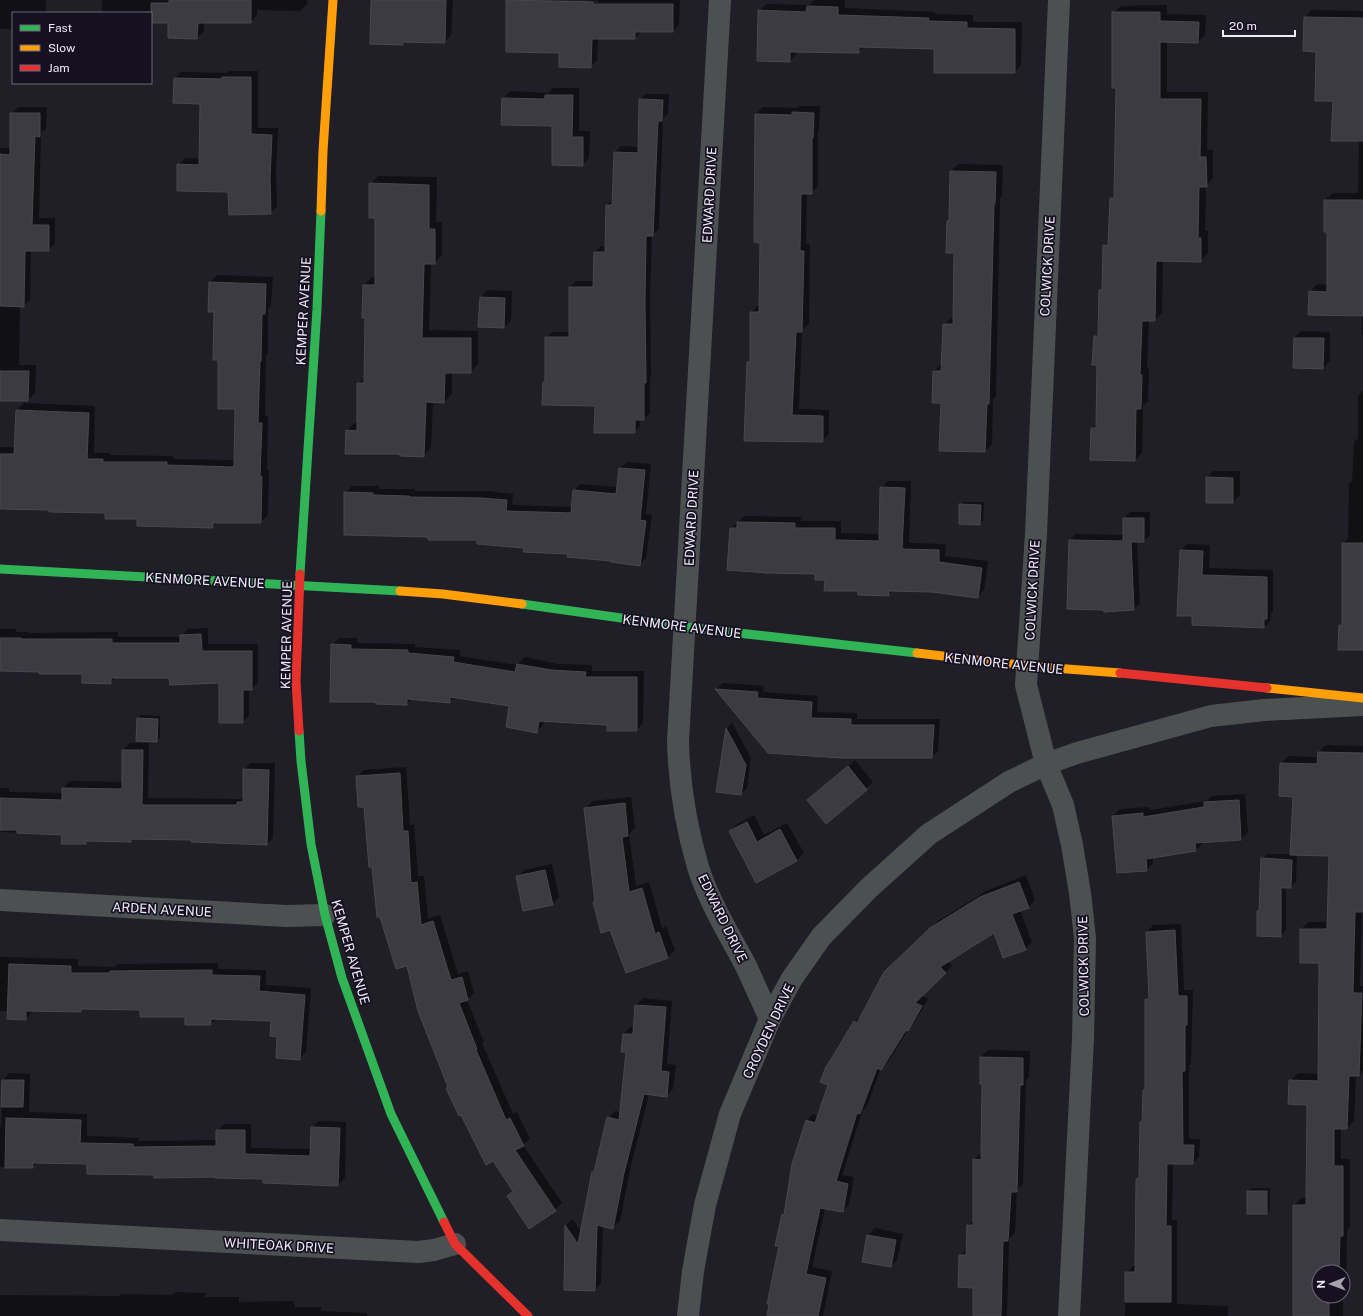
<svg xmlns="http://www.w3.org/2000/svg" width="1363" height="1316" font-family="'Public Sans',sans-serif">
<rect width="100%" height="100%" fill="#201e27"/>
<g fill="#0007">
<path d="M0,0h46v13h-33v16h-13z"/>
<path d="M102,0h205v4l-7,7 -43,-1v5l-7,7h-46v9l-7,7 -28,-16h-18v-9h-49z"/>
<path d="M372,0h81l-2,35 -6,7 -40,-1 -2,3z"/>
<path d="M507,0l91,3v-2l-17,-1h99l-1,25 -6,6h-31l-7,7h-37l-1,22 -7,7 -30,-15 -53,-1z"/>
<path d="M814,0h31v8l90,4v2l38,1v7h49l-1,43 -6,7 -80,-24 -70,-2 -7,6h-62v2l-6,7 -31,-50 7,-7 43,1z"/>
<path d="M1167,5v9l39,1 -1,20 -7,7h-31v50h41l-1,58h6v28l-7,8 -1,45h3v22l-7,8 -38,-1 -1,53 -7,7h-6l-2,48h2l-1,33 -5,5 -1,47 -7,7 -44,-1 1,-31 5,-5 1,-58 -3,-28 4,-5 1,-42 3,-3 1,-41 6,-6 1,-42 4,-4 2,-107 -4,-74 8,-7z"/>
<path d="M1312,10l51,1v323h-1v-19l-52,-23 7,-8 11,1v-54l-3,-31 8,-7h25l1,-53 -25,-40 -29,-83z"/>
<path d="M229,71h29v57h20l-2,43 1,35 -7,7 -92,-48 7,-7h15l1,-55 -26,-25 6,-6 46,1z"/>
<path d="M553,88h26v43h11l-1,27 -7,7 -29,-40 -50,-27 7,-7 38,2z"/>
<path d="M646,94h23l-1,20 -5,4 -4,111 -7,6 -2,62 1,79 -1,1v36l-6,6h-4v7l-6,6 -38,-27 -52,-23 2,-2v-42l6,-6h18v-45l6,-6h18l1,-28 6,-7 5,1 1,-42 6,-6 2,-47 6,-6 18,1 1,-47z"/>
<path d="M799,106h21l-1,24 -1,1v55l-7,7h-4l-1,51h4l-1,80 -7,6 -3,79 30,1v24l-7,7 -77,-1 3,-78 3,-2v-48l7,-6h2l1,-64 -5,-128 7,-7 34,1z"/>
<path d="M18,107h29l-1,22 -5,4 -2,85h16v26l-7,6h-17l-1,49 -7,7h-3l-1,59h17l-1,28 -7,7h-28v-252h11v-34z"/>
<path d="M958,164l45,1 -1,31 -2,2 -4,198 -3,3 -1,45 -7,7 -45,-1 2,-48h-9l1,-31 7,-7h2l1,-39 7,-7h3l1,-66 -7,-30 2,-3 1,-48z"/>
<path d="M378,176l59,1 -1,45h6v33l-8,8h-3l-2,67 49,1v33l-8,8h-18v22l-8,8 -11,-1 -2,47 -8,8 -22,-3 -54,-22 7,-8h4v-39l7,-7 1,-60 -2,-32 8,-8h4v-60l-6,-33z"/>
<path d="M217,275l56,2 -2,29 -3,3v44l-2,2 -1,61h3l-1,54h2l-1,45 -7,7h-43l-5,5 -75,-9 -32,-6 -56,-3 -50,-1v-61h16l1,-37 7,-7 71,3 -1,47h16v2l63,1v3l62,1 1,-52 -17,-49 -4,-48 -5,-29z"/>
<path d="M487,290l25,1 -1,30 -7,6 -24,-1 1,-29z"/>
<path d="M1301,331l29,1v29l-7,7 -29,-30z"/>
<path d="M1363,391v258l-23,-24 3,-3v-79l5,-4 1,-55 3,-3 2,-39 4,-4v-42z"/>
<path d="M627,462l24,2 -5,50 6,1 -6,43 -7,7 -70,-12 -91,-14 -49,-3 -84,-43 7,-7h27v3h36v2h73l25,3 -1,11 60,2 2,-16 6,-7 38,3 2,-19z"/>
<path d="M1213,471h27v24l-7,7 -26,-24z"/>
<path d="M888,481h23l-2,62 37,1 -1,12 43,5 -4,29 -6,7 -46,-6 -38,-1 -5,5 -30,-5 -33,-11 -95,-51 14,-12 57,1 -1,4h40v12l39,1 1,-46z"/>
<path d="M963,502h21l-1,19 -3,3 -20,-19z"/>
<path d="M1130,512h20v23l-6,6h-7l3,62 -6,6h-30l-34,-69 6,-6 48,1v-16z"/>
<path d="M1187,544l23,1 -1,23 64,2v41l-2,2 -1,8 -6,6 -71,-12 -12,-64z"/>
<path d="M208,628v16h50v38l-6,7h-3v27l-7,6 -22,-40 -50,-5h-54l-5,5 -28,-9 -83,-3v-41h16v3h11v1l91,-1v5h63l7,-8z"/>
<path d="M339,638h18v5l58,1v3l45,3v6l57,9 8,-8 33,7 34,1v6h52l-1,52 -6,7 -29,-6 -64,-3 -1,4 -7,7 -26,-27 -55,-8 -6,5 -37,-3 -5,5 -75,-59z"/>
<path d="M723,683l41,3 -1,6 55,4 -1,16 40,1v6h83l-2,32 -7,6 -163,-5 -51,-63z"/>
<path d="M141,715l19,1v22l-4,3 -18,-23z"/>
<path d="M732,723l19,35 -4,30 -6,6 -24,-3 10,-63z"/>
<path d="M130,743h19l-1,55 93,1 3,-3v-26l7,-7h24l-2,75 -6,6 -75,-5 -58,-1 -4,3 -41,-1 -3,3 -23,-9 -63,-2v-44h9v4l54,1v-5l7,-7 53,1v-32z"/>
<path d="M1326,745l37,1v165h-1l-2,75h3v85l-4,4h-3l-2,46 -7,7h-6v31h9v68l-3,3 -1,55 -3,3v-16h-24v24h24v20h-46l-3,-111 8,-7h6v-94l-18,-23 8,-8 21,1 1,-112 -19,-33 8,-7h19l2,-67 -33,-1 -1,28 -5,5h-5v43l-6,6 -19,-27 1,-50 5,-5h25l2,-58 -13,-33 8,-7 29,1 1,-5z"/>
<path d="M855,760l18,22 -47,40 -11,-28z"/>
<path d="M406,767l4,58 4,-1 4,52h6l4,43 12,-4 18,59 10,-3 6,22 -7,7 17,42 -2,1 31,71 4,-2 13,27 -7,6 39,58 -7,7 -41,-20 -65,-103 -42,-122 -50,-188 7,-7z"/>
<path d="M1245,794l3,38 -7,7 -38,2v2l-7,7 -43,7v6l-6,7 -34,-54 7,-7 29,-2 1,3 56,-9 6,-5z"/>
<path d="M631,797l4,31 -6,6 7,52 13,-4 13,46 4,-2 9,24 -7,7 -42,15 -15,-43 -17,-26 2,-3 -10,-92 6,-7z"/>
<path d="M754,815l10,20 23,-12 17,30 -7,7 -40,21 -27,-50 7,-7z"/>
<path d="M552,864l7,33 -7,7 -35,-27 7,-7z"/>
<path d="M1026,875l9,25 -6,7 -9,3 12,32 -7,7 -31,-17 -46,29 4,5 -31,29 7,4 -14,24 -5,5 -21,34 -7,6 -14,38 -5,6 -20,63 12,2 -5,27 -6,7 -18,-3 -13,59 20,4 -9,45h-55l12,-70 3,-31 2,-3 21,-91 7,-7 6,2 36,-94 7,-7 31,-50 45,-44 50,-31z"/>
<path d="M1181,924l3,66h9l-2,73 -2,3v73h11l-1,18 -6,6h-20l-1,57h5v84l51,2v10h-103l1,-43 7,-7h3l1,-86 3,-3 1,-55 2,-2 1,-30 2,-2v-89l4,-3 -3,-64 6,-7z"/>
<path d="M0,957l78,2v7l37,1 3,-3 100,-1v6l48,1v15l45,3 -5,64 -7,7 -21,-23 -6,-16 -55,-1 -6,5 -25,-8 -45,-7 -58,-1 -3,3 -48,-1v2l-6,7 -17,-8h-9z"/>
<path d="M643,998l29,3 -5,63 9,1 -3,24 -7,7 -17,-2 -18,71 -11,56 -7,6 -10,-1 -2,57 -6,7 -30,-1 1,-64 7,-6 8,13 12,-60 2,-2 13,-52 7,-7 6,1 6,-61 -3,-17 6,-7 5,1 1,-23z"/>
<path d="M988,1050l42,1 -1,26 -3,3 -3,104 -6,6 -2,43 -6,6 -2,77h-33v-29l-14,-31 7,-8 1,-23 6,-5v-60l7,-7 2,-70 -2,-26z"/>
<path d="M9,1073l21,1 -1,38 58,2v22l52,2v3l78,-1v-9l7,-7h27v24l60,1 1,-21 6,-7 28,1 -1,56 -7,7 -74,-3v-4l-109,-4 -67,-11 -50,-1 -5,5h-33v-40h1l2,-47z"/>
<path d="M1251,1188h19v22l-3,3 -19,-21z"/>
<path d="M875,1228l28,6 -6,26 -6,6 -28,-5 5,-26z"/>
<path d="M175,1292l31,1 -1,4h34v5l55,-1 1,6h26v4l46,2v3h-367v-21l119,1 2,-2 51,1z"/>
</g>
<g fill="#3d3b42" stroke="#49474f">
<path d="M169,0h82v23h-53l-1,16 -29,-1v-15h-17v-20h18z"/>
<path d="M371,0h75l-1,43 -42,-1v3l-33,-1z"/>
<path d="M506,0l87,2v2h80v28h-38v7h-43l-1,29 -32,-1v-14l-53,-1z"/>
<path d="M807,6l31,1v8l91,3 -1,3 39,1v6l48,1v44h-81v-24l-75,-2v6l-69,-1v10l-33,-1 1,-51 48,2z"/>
<path d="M1112,12h48v9l39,1 -1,21 -38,-1v57h41l-1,58h6l1,30h-8l-1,51h3v24l-45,-1 -1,60h-13l-2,54h2l-1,34h-5l-1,52 -45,-1 1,-32h5l1,-63h-5l2,-29h4l1,-46h3l1,-45h5l2,-47h4l2,-110h-4z"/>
<path d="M1304,17l59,1v123h-32l2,-40h-18l1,-49 -13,-1z"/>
<path d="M222,77h29v57l21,1 -2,43 1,36 -42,1 -1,-23 -51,-1v-27l22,1 1,-61 -27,-1 1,-25 48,1z"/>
<path d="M545,95h28l-1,42h11v29l-31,-1v-39l-51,-1 1,-27 43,1z"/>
<path d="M639,99l24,1 -1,21h-4l-5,115h-7l-1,67 1,80h-2v37h-9v13h-41l1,-27 -53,-1 1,-23h2v-45h24v-50h24l1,-35h11l1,-47h6l2,-53 24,1z"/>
<path d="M792,112l22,1 -1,25h-1v56h-11l-1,57h4l-2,81h-6l-4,83 31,1v26l-79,-1 3,-79h3v-50h9l1,-69 -6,-1 1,-128 37,1z"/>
<path d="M10,113h30v24l-5,-1 -3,89h17v26h-24l-1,56 -24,-1v-152l10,1z"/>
<path d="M950,171l46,1 -1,32h-1l-5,200h-2l-2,48 -46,-1 2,-48h-9l1,-32h8l2,-47h10l1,-71h-8l1,-32h2z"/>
<path d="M369,183l60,2v44h6v35h-11l-2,74h49v35h-26l-1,30 -18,-1 -2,55 -24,-1v-2h-55l1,-24 11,1v-48h7l1,-65h-3l1,-33h12v-67h-6z"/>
<path d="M1324,200h39v116l-55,-1 1,-24 18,1v-60h-3z"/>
<path d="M209,282l57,2 -1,30h-3l-1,47h-1l-2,62h4l-2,53 2,1 -1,46h-48v5l-76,-2v-7h-32v-6l-56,-1v-2l-49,-1v-55h14l2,-44 73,3 -2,46h16v3h64v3l67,2 1,-58h-17v-49h-5l1,-48h-6z"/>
<path d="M480,297l25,1 -1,30 -26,-1z"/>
<path d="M1294,338h30l-1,31 -30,-1z"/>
<path d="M0,371h29l-1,30h-28z"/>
<path d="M619,468l26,2 -5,50 6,1 -6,45 -29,-4v-1l-44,-4 1,-3 -45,-2 1,-4 -47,-4v-4h-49v-3l-84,-2v-43l29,1v2l36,1v1l72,1 26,2 -1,11 65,2 2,-23 43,4z"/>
<path d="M1206,477l27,1v25h-27z"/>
<path d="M880,487l25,1 -3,61 37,1v12l43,6 -4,30 -46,-6 -43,-1v5l-31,-1v-4h-34l1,-11h-10v-6l-48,-1 -40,-3 3,-42h7v-6l58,1v5h40v12l44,1z"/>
<path d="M959,504l22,1 -1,20 -21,-1z"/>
<path d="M1123,518h21v24h-13l3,68 -30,2 -1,-2 -36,-1 2,-69 54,1z"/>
<path d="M1342,543h21v107h-25l1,-25h3z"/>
<path d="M1180,550l23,1 -1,24 65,2v42h-3v9l-72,-3v-9h-15z"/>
<path d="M201,634l1,17h50v39h-9v33h-24v-40l-49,2 -1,-7h-58v6l-29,-1v-9h-43v-2l-39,-1v-33h21v1h91v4h68v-8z"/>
<path d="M331,644l20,1v4l57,1v3l46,4 -1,5 62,10 2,-8 34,6 35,2 -1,5h52v54h-30v-6l-68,-4 -2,12 -31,-6 3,-21 -59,-9v6l-43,-4v6l-31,-1v-2h-46z"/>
<path d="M715,689l43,3 -1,6 55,4 -1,16 40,1v6h83l-2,33h-91l-73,-5z"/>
<path d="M137,718l21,1 -1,23 -21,-1z"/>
<path d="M726,728l20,37 -5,30 -25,-3z"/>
<path d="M122,750h21l-1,55h95v-3h6v-33l26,1 -2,75 -76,-3v-2l-60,-1v3l-45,-1v3h-25l1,-9 -45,-2v-3h-17v-32l62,2v-12l60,1z"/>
<path d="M1318,752l45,1v159h-8l-2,81h9l-3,83h-10l-2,53h-13v37h9v70h-3l-1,36h-20v24h10v20h-36v-111h13l1,-100 -19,-1 1,-24 29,1 1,-118h-19v-34h27l2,-73 -39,-1 3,-58 -14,-1 1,-33 37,1z"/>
<path d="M848,766l19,24 -41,34 -19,-24z"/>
<path d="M400,773l3,58h5l3,52 6,-1 4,43 12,-4 18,59 11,-3 6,23 -9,3 18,46 -1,1 30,70 4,-2 14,28 -9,4 41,61 -27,18 -22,-33 6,-5 -20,-30 -7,4 -25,-50 -2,1 -13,-28 2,-1 -30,-76 -11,-45 -11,3 -16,-52h-3l-5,-50h-3l-5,-60h-6l-2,-31z"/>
<path d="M1239,800l2,40 -46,3 1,8 -50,8 1,12 -30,2 -5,-57 31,-3v4l61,-10v-5z"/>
<path d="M625,803l3,33 -6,1 7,55 13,-4 13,46 4,-2 9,26 -42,15 -16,-43 -9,3 -8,-31h2l-11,-94z"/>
<path d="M747,822l10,20 23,-13 17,32 -41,22 -27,-52z"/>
<path d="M1261,858l31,2 -1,28h-10v49l-24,-1v-25h2z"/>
<path d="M545,870l8,35 -30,6 -7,-35z"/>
<path d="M1019,882l10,26 -17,6 14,36 -23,8 -9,-25 -54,34 6,6 -31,30 7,3 -14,25 -2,-1 -25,40 -4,-2 -17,46 -3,-1 -21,68 12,3 -5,28 -23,-4 -14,66 20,4 -8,38h-51l2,-12h-2l12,-58h-4l7,-32 2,1 8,-51 14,-44 9,3 13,-38 -8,-3 5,-13 29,-48 3,2 27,-51 46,-44 50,-31z"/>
<path d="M1175,930l3,66h9v29h-2v46h-3l1,74h11l-1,19h-26l-1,62h5v76h-46v-30h10l1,-93h3l1,-57h2l1,-32h2v-91h4l-3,-67z"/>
<path d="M9,964l62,2v7h39v-2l102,-1v5l48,1 -1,15 46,4 -5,65 -24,-2 1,-21 -7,-1 1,-15 -60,-2v6h-26v-8h-45v-7l-59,-1v3l-55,-1v9l-19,-1z"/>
<path d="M635,1005l31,2 -5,64 8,1 -2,25 -23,-3 -20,79 -11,56 -16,-4 -2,66 -31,-1 1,-65 13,19 14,-72h2l13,-55 12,3 7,-68h-5l2,-18h10z"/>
<path d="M980,1057l43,1v27h-3l-3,107h-6l-3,49h-5l-2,75h-28v-28l-15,-1 1,-32h7l1,-30h6v-66l8,1 1,-76h-2z"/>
<path d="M2,1080h22l-1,27h-22z"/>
<path d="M6,1118l75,2 -1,23 53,1v3l83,-1v-16h29v24l65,2 1,-29 29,1 -2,58 -75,-3v-4l-48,-1v-1l-61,1v-3l-67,-1v-10l-54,-1v5h-28z"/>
<rect x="1247" y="1191" width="20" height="23"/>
<path d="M867,1235l29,5 -5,27 -29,-5z"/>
</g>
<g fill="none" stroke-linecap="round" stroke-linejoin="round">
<g stroke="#4d5050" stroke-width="22">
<path d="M720,0l-42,741c1,43 8,85 20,126 11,35 31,67 48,99 8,18 16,35 24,53"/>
<path d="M1059,0l-23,534 -10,151 20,79 17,41 9,40 8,48 5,45 -2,101 -14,277"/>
<path d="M0,900l286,16 39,-1"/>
<path d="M0,1230l418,22 16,-2 21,-6"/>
<path d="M688,1316l5,-45 12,-66 25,-91 40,-95 21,-39 30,-43 48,-49 60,-54 80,-52 37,-18 31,-11 134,-37 53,-6 99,-5"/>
</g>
<g stroke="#30b455" stroke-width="9">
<path d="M0,569l400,22"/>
<path d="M300,574l17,-265 4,-98"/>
<path d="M522,604l163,23 232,26"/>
<path d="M299,731l2,30 10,83 14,71 17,63 49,136 53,108"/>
</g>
<g stroke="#ff9f0a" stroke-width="9">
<path d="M321,211l2,-60 10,-151"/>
<path d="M400,591l43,3 79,10"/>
<path d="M917,653l111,13 92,7"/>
<path d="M1267,688l96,10"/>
</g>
<g stroke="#e5322d" stroke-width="9">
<path d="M1120,673l147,15"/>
<path d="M299,731l-3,-50 4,-107"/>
<path d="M444,1222l11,22 73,72"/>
</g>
</g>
<g text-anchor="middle" stroke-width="3.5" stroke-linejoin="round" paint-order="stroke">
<g font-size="13" fill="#efebf7" stroke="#161121">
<text transform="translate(709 195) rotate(-87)" y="5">EDWARD DRIVE</text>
<text transform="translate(1047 266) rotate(-87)" y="5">COLWICK DRIVE</text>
<text transform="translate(303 311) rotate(-87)" y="5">KEMPER AVENUE</text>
<text transform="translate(691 518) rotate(-87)" y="5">EDWARD DRIVE</text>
<text transform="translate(205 580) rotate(3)" y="5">KENMORE AVENUE</text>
<text transform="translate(1032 590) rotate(-87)" y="5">COLWICK DRIVE</text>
<text transform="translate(682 626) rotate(7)" y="5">KENMORE AVENUE</text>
<text transform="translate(286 635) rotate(-89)" y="5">KEMPER AVENUE</text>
<text transform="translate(1004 663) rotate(6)" y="5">KENMORE AVENUE</text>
<text transform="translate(162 909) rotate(3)" y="5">ARDEN AVENUE</text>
<text transform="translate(723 918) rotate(64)" y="5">EDWARD DRIVE</text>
<text transform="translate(351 952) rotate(74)" y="5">KEMPER AVENUE</text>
<text transform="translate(1083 966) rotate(-91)" y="5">COLWICK DRIVE</text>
<text transform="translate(768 1031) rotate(-65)" y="5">CROYDEN DRIVE</text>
<text transform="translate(279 1245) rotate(3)" y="5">WHITEOAK DRIVE</text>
</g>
</g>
<rect x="12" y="12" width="140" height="72" fill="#161121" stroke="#6d6877"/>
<rect x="20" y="25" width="20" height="6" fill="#30b455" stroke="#6d6877"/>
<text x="48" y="32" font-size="12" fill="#efebf7">Fast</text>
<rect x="20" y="45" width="20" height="6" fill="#ff9f0a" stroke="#6d6877"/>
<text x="48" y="52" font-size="12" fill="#efebf7">Slow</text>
<rect x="20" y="65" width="20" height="6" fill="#e5322d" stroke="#6d6877"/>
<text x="48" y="72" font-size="12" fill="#efebf7">Jam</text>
<g transform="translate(1331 1284) rotate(269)"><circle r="19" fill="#161121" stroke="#6d6877"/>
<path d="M0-3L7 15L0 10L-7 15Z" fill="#a7a3ae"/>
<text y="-6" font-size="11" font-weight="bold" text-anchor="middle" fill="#efebf7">N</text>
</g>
<path d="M1223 30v6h72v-6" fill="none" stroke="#efebf7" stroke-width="2"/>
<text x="1229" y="30" font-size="12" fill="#efebf7" stroke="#161121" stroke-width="3" paint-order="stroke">20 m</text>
</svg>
